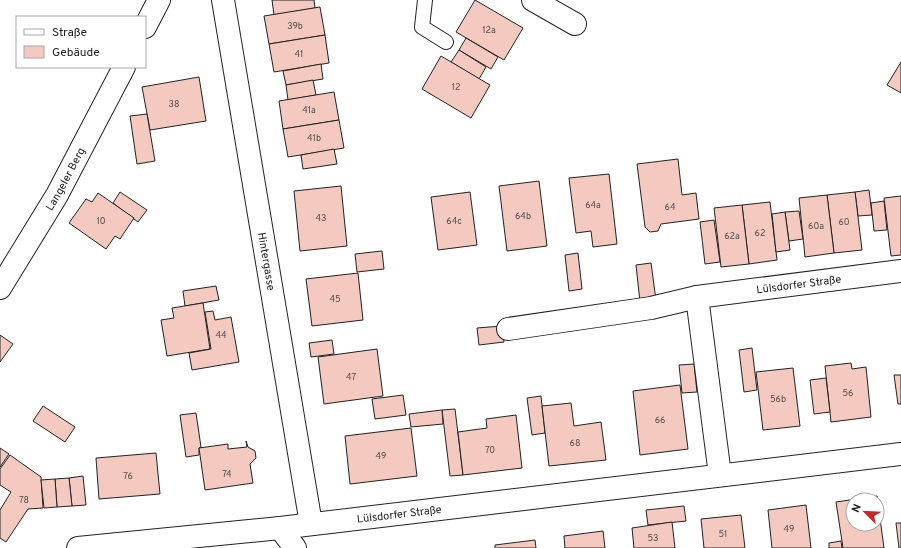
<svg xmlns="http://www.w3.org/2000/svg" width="901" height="548" font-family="Overpass,sans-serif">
<rect width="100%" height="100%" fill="#fff"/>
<g fill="#f3c9c0" stroke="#222" fill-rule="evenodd">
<path d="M272,0h42l1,8 -41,7z"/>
<path d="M475,0l48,28 -19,32 -48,-28z"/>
<path d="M320,7l5,28 -56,9 -5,-28z"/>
<path d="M325,35l4,28 -55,9 -5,-28z"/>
<path d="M466,38l32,19 -7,12 -32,-19z"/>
<path d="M459,50l27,17 -7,12 -28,-17z"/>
<path d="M441,56l49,29 -19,33 -49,-29z"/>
<path d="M901,62v31l-14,-8z"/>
<path d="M321,64l2,15 -37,6 -3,-14z"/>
<path d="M199,77l7,44 -56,9 -8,-43z"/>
<path d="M313,80l3,15 -28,5 -2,-15z"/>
<path d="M334,92l5,28 -56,9 -4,-28z"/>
<path d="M147,114l8,47 -18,3 -7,-48z"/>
<path d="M339,120l5,28 -56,9 -5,-28z"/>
<path d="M334,149l3,15 -34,5 -2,-14z"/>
<path d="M678,159l4,36 14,-2 3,26 -38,5 -3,7 -8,1 -5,-5 -8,-63z"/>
<path d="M609,174l8,70 -24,3 -2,-16 -15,2 -7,-55z"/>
<path d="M539,181l8,65 -40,5 -8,-65z"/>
<path d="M341,186l6,60 -47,5 -6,-60z"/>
<path d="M869,190l3,25 -14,1 -3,-24z"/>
<path d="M120,192l27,18 -9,12 -25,-19z"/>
<path d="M470,192l7,53 -39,5 -7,-53z"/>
<path d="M855,192l7,58 -28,3 -7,-58z"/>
<path d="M98,193l36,25 -14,21 -5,-3 -9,13 -37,-26 17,-24 6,3z"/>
<path d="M827,195l7,58 -29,4 -6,-59z"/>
<path d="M901,196v59l-10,1 -7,-58z"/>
<path d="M884,201l3,29 -13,1 -3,-28z"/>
<path d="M770,202l7,58 -28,4 -7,-59z"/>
<path d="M742,205l7,59 -28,3 -7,-59z"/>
<path d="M799,211l4,28 -14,2 -4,-29z"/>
<path d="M785,212l5,38 -14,2 -4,-38z"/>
<path d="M714,220l6,42 -15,2 -5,-42z"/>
<path d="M382,251l2,18 -27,3 -2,-18z"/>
<path d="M578,253l4,36 -13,2 -4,-36z"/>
<path d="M651,263l5,37 -16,2 -4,-37z"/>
<path d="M358,273l5,47 -51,6 -6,-47z"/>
<path d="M216,286l3,14 -34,6 -2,-15z"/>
<path d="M203,303l7,46 -43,7 -6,-36 13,-2 -2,-10z"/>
<path d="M213,311l2,9 16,-3 8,45 -47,8 -3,-17 22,-4 -6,-37z"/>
<path d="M502,326l2,16 -25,3 -2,-17z"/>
<path d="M0,335l13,9 -13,18z"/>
<path d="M332,340l2,14 -23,3 -2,-14z"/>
<path d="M752,348l5,42 -13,2 -5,-42z"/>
<path d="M377,349l6,47 -59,8 -6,-47z"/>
<path d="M851,363l1,6 14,-2 5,50 -40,5 -6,-56z"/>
<path d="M694,364l3,28 -15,1 -3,-28z"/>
<path d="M793,368l7,58 -37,4 -7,-58z"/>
<path d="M894,375h7v29h-3z"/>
<path d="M826,378l4,34 -16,2 -4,-34z"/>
<path d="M680,385l8,64 -48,6 -7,-64z"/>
<path d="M403,395l3,20 -31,4 -3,-20z"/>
<path d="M541,396l4,37 -13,2 -5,-37z"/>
<path d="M571,403l3,23 27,-4 5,38 -57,6 -7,-60z"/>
<path d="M43,406l32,21 -10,15 -32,-21z"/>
<path d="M455,409l8,66 -13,1 -8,-66z"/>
<path d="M442,410l1,14 -32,3 -2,-13z"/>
<path d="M196,413l5,34 -2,1v7l-13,2 -6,-42z"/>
<path d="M516,415l6,53 -59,7 -5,-43 29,-4 -1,-9z"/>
<path d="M411,428l6,48 -67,8 -5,-48z"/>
<path d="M246,441l2,6 7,4 1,7 -6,6 3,19 -48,7 -6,-42 29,-4v5l19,-2z"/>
<path d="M0,448l9,6 -9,13z"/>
<path d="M156,453l4,41 -61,5 -3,-41z"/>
<path d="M10,455l31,22 2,31 -15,1 -22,33 -6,-4v-28l11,-18 -11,-7v-16z"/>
<path d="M83,476l3,29 -14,1 -3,-28z"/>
<path d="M69,478l3,28 -15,1 -2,-28z"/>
<path d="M55,479l2,28 -13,1 -3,-28z"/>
<path d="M877,496l7,52h-41l-7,-46zM853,500h24v24h-24z"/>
<path d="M806,505l5,43h-39l-4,-38z"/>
<path d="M684,506l2,15 -38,4 -2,-15z"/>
<path d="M741,515l4,33h-41l-3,-29z"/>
<path d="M672,522l3,26h-41l-2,-20z"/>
<path d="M896,523h5v25h-2z"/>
<path d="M603,531l2,17h-40l-1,-12z"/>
<path d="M535,540l1,8h-41v-3z"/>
<path d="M841,541l1,7h-13v-5z"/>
</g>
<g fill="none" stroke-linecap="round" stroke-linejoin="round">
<defs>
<path id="service" d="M425,0l-3,27 24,15"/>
<g id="minor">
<path id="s1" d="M223,0l88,524"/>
<path d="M533,0l42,24"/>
<path d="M145,27l14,-27"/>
<path id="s2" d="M0,288l57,-93 67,-128"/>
<path d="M508,329l143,-21 46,-11"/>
<path id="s3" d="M720,475l-23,-178 204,-26"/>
<path d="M280,528l15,20"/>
<path id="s4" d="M78,548l202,-20 621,-74"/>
</g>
</defs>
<use href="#service" stroke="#222" stroke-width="16"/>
<use href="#minor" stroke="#222" stroke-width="24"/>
<use href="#service" stroke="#fff" stroke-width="14"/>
<use href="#minor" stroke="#fff" stroke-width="22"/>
</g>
<g text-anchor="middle" stroke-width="3" stroke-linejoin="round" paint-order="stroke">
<g font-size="9" fill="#564c4a">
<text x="295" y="29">39b</text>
<text x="489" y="33">12a</text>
<text x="299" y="57">41</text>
<text x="456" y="90">12</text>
<text x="174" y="107">38</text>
<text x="309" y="113">41a</text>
<text x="314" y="141">41b</text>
<text x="593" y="208">64a</text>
<text x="670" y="210">64</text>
<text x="523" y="219">64b</text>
<text x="321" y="221">43</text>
<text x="101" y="224">10</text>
<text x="454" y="224">64c</text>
<text x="844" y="225">60</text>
<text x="816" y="229">60a</text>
<text x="760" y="236">62</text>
<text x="732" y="239">62a</text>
<text x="335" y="302">45</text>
<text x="221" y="338">44</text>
<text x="351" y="380">47</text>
<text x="848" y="396">56</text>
<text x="778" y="402">56b</text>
<text x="660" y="423">66</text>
<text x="575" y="446">68</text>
<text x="490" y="453">70</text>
<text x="381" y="459">49</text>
<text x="227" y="477">74</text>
<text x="128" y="479">76</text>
<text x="24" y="503">78</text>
<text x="789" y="532">49</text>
<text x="723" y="537">51</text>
<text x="653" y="541">53</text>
</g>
<g font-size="11" fill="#222" stroke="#fff">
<text dy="4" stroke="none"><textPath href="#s2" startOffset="127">Langeler Berg</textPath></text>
<text dy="4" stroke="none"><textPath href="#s1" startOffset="265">Hintergasse</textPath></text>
<text dy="4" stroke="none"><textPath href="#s3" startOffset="282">Lülsdorfer Straße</textPath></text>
<text dy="4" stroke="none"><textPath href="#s4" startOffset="323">Lülsdorfer Straße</textPath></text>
</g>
</g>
<rect x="16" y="16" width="130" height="52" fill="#ffffff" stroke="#a7a7a7"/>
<rect x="24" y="29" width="20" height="6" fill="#ffffff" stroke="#a7a7a7"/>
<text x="52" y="36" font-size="12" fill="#222222">Straße</text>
<rect x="24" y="46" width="20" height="12" fill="#f3c9c0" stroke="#a7a7a7"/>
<text x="52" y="56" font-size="12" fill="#222222">Gebäude</text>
<g transform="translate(865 512) rotate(294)"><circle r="19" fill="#ffffff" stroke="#a7a7a7"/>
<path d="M0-3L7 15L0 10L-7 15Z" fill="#c62828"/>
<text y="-6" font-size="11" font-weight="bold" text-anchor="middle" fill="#222222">N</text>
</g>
</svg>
